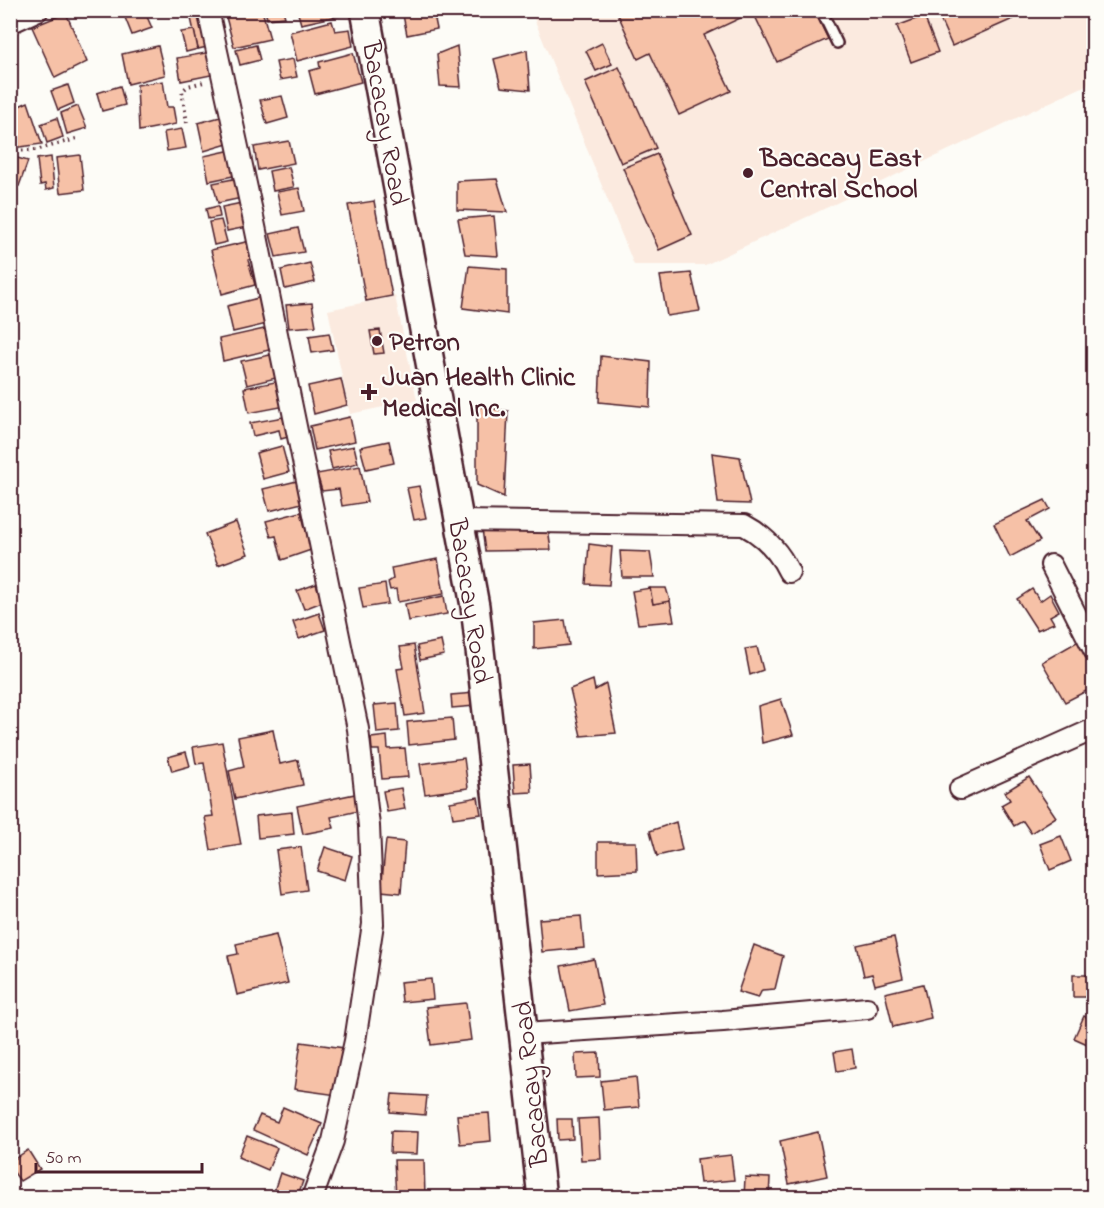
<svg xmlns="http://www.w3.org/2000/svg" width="1104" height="1208" font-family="'Indie Flower',sans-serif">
<rect width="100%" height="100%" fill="#fdfcf7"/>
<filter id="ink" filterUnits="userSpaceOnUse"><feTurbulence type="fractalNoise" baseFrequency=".0167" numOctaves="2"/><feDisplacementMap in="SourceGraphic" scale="12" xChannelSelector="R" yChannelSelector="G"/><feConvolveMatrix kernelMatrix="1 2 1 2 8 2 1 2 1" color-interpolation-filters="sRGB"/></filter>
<g filter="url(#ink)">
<g fill="#fbeadf">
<path d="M531,11h562v71l-388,183h-71z"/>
<path d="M395,296l22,104 -67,14 -22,-104z"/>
</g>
<g fill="#f6c1a7" stroke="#4a1f2b" stroke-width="1.5">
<path d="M122,10h22l8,18 -20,7z"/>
<path d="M262,10l8,29 -36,8 -8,-30z"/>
<path d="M265,10h18l2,7 -18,2z"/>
<path d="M297,10h49l1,4 -46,10z"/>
<path d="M402,10h31l4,19 -30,6z"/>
<path d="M616,10h198l14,29 -51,23 -24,-50 -49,23 27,56 -52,24 -29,-62 -12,6z"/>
<path d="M936,10h97l-81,36z"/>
<path d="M203,11l9,35 -14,3 -8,-35z"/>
<path d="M66,13l21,49 -32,16 -23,-51z"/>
<path d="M924,16l14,36 -27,10 -14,-36z"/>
<path d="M332,21l3,10 15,-2 3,17 -56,15 -7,-29z"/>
<path d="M194,30l4,19 -12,3 -5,-20z"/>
<path d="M602,43l10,21 -16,7 -10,-20z"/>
<path d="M256,45l4,15 -20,5 -4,-15z"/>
<path d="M158,46l7,29 -37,9 -6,-30z"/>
<path d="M457,46l4,41 -21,-1 -3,-32z"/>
<path d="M527,50l3,40 -29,-3 -7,-28z"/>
<path d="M211,52l5,22 -35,7 -4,-23z"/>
<path d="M353,53l8,29 -46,12 -6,-23 11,-3 -1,-6z"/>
<path d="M293,59l4,18 -17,3 -4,-18z"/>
<path d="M619,67l37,81 -35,15 -36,-81z"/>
<path d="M163,81l4,26h6l3,17 -37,7 -2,-46z"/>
<path d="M68,85l6,18 -16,7 -7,-19z"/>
<path d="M120,86l5,19 -23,6 -5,-18z"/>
<path d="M282,96l6,22 -21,6 -7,-24z"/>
<path d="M28,102l14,42 -29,4 -3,-6v-32z"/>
<path d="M78,106l9,22 -20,6 -6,-21z"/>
<path d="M224,116l7,27 -27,8 -6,-28z"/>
<path d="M57,118l6,19 -16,6 -6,-19z"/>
<path d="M182,129l4,19 -19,3 -3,-19z"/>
<path d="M289,141l5,22 -36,7 -4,-23z"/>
<path d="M232,150l6,25 -29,6 -5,-25z"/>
<path d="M657,154l35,81 -33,15 -36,-82z"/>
<path d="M80,155l4,35 -24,3 -4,-35z"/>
<path d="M10,156l18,5 -9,25 -9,-3z"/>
<path d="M51,157l3,31 -8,2 -1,-6 -5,1 -3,-26z"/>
<path d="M289,167l5,20 -21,4 -4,-20z"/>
<path d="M238,178l4,20 -24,5 -5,-20z"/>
<path d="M497,179l10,33 -50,-2v-29z"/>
<path d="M299,188l5,23 -22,4 -5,-23z"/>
<path d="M374,201l18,95 -26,5 -18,-96z"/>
<path d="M242,203l5,24 -20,4 -5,-24z"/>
<path d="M218,206l2,11 -12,2 -2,-10z"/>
<path d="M494,216l4,40 -33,-2 -7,-35z"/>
<path d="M221,220l6,22 -13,3 -5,-23z"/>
<path d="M298,228l6,24 -28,5 -6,-23z"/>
<path d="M250,241l4,18 -6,1 7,25 -33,9 -11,-44z"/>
<path d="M310,263l5,19 -30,7 -4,-19z"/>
<path d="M469,266l38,3v45l-44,-6z"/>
<path d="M691,273l9,38 -33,5 -7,-40z"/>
<path d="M262,297l5,27 -34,8 -6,-26z"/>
<path d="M312,303l4,23 -27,2 -3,-23z"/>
<path d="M269,328l4,21 -50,12 -4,-22z"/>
<path d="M380,330l4,23 -10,1 -4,-23z"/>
<path d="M329,333l4,17 -21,3 -3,-17z"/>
<path d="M275,354l5,23 -33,8 -6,-24z"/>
<path d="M601,356l50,6 -1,45 -51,-5z"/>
<path d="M341,379l6,26 -33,9 -6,-28z"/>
<path d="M280,381l6,25 -37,7 -5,-25z"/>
<path d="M477,406l31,5 -4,86 -27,-12z"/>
<path d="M283,417l5,20 -7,2 -2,-9 -26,6 -3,-13z"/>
<path d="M350,417l5,24 -40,9 -5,-24z"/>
<path d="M389,441l5,22 -28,6 -6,-22z"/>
<path d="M282,446l7,26 -26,7 -7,-26z"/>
<path d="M354,446l4,17 -26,6 -4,-18z"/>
<path d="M712,453l28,4 10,47 -32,-1z"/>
<path d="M360,466l7,36 -25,4 -3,-17 -17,2 -5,-17z"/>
<path d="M297,481l5,22 -33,8 -6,-22z"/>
<path d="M419,486l7,32 -12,2 -7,-32z"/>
<path d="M1045,500l5,9 -23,12 13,20 -30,16 -16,-33z"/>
<path d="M301,512l10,38 -29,10 -6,-24 -5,1 -5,-16z"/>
<path d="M236,522l12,32 -30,11 -13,-31z"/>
<path d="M548,528l3,22 -66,1 -3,-22z"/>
<path d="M589,544l23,3 -3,38 -23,-1z"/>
<path d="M620,551l30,1 4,25h-32z"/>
<path d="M438,559l6,35 -46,8 -2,-13 -6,1 -2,-8 5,-3 -2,-11z"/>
<path d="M316,584l6,18 -18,7 -7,-18z"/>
<path d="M385,584l3,20 -25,4 -4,-20z"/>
<path d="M650,588l3,16 17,-3 4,20 -36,3 -6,-33z"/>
<path d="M650,588h16l4,13 -17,3z"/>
<path d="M1032,589l8,12 10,-7 9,17 -9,5 4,7 -17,7 -20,-31z"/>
<path d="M444,596l3,18 -39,7 -3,-17z"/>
<path d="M319,613l6,17 -26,9 -6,-17z"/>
<path d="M565,620l4,25 -35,4v-26z"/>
<path d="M1082,639l12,21v27l-29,15 -23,-40z"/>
<path d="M441,641l3,14 -24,5 -3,-14z"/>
<path d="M414,645l11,68 -20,3 -8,-47 7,-1 -4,-21z"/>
<path d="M757,647l6,23 -13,5 -5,-26z"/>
<path d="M593,680l2,10 11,-6 10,49 -35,3 -11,-47z"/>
<path d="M475,693v13l-23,2 -1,-13z"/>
<path d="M781,699l12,36 -31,8 -4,-37z"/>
<path d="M397,703l2,28 -22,2 -3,-28z"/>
<path d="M452,718l2,22 -45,5 -2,-23z"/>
<path d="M273,730l7,34 18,-4 5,25 -68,14 -6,-28 15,-4 -6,-30z"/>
<path d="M387,736l1,13 17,-1 3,29 -26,2 -3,-29h-7l-1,-12z"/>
<path d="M222,742l19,103 -30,5 -6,-33 8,-1 -9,-53 -8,1 -3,-17z"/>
<path d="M186,752l4,14 -18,5 -4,-14z"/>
<path d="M464,758l4,30 -43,6 -5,-30z"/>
<path d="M530,764l2,28 -17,1 -2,-28z"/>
<path d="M1029,777l27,40 -25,16 -8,-12 -9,5 -13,-21 9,-5 -5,-8z"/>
<path d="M401,788l4,21 -18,3 -4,-21z"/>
<path d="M355,794l3,17 -27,6 3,11 -31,6 -6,-28z"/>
<path d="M478,797l3,17 -28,4 -3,-16z"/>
<path d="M292,812l2,22 -36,4 -2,-22z"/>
<path d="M676,822l6,28 -25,6 -7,-25z"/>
<path d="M1061,836l10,25 -21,9 -10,-26z"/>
<path d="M386,840l19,2 -4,51 -20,-2z"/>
<path d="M598,842h38l1,29 -39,2z"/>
<path d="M301,847l6,43 -25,4 -6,-44z"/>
<path d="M325,847l27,9 -7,24 -28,-9z"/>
<path d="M581,916l3,32 -42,4 -3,-33z"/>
<path d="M276,935l12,48 -51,12 -9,-39 10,-2 -2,-10z"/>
<path d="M894,937l9,41 -28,7 -3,-11 -8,2 -7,-31z"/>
<path d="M754,945l29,11 -8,33 -13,1 -4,8 -20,-6z"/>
<path d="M594,959l9,46 -33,6 -9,-45z"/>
<rect x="1073" y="975" width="19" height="22"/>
<path d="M431,979l2,20 -31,3 -2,-20z"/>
<path d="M923,984l8,34 -38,9 -8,-34z"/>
<path d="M466,1003l5,37 -40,5 -5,-38z"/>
<path d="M1084,1016l10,4v27l-20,-9z"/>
<path d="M301,1042l43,6 -7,47 -43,-6z"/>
<path d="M852,1049l3,19 -18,3 -3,-19z"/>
<path d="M599,1053l1,24 -24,1 -1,-24z"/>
<path d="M636,1077l3,30 -35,3 -3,-29z"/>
<path d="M392,1094l35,2 -2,19 -35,-3z"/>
<path d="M283,1107l39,17 -14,31 -55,-25 7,-15 17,7z"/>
<path d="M489,1113l2,28 -31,3 -3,-29z"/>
<path d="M599,1118l2,41 -20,1 -3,-41z"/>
<path d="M557,1119h15l1,20 -15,1z"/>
<path d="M391,1131l27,1 -1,22 -27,-1z"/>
<path d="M818,1132l9,44 -38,8 -9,-43z"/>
<path d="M247,1136l30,12 -9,22 -30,-13z"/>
<path d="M28,1150l12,19 -20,12 -10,-14v-5z"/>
<path d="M731,1155l3,25 -34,3 -3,-24z"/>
<path d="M394,1160h30l1,38h-29z"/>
<path d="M280,1173l23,8 -6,17 -25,-1z"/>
<path d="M745,1177l25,1 -1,20h-25z"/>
</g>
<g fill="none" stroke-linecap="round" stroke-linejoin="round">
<defs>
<path id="service" d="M821,10l16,33"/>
<g id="minor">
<path d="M208,10l43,197 107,522 11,97 4,98 -18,117 -22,100 -21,57"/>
<path d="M10,23l28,-13"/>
<path d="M459,521l285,4c21,11 35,26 45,47"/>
<path d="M1051,565l43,85"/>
<path d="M960,789l134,-60"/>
<path d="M524,1034l199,-13 144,-13"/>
</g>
<path id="secondary" d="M365,10l110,596 67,592"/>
</defs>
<use href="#service" stroke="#4a1f2b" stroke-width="14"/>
<use href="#minor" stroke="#4a1f2b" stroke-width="24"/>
<use href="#secondary" stroke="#4a1f2b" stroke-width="32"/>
<g stroke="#4a1f2b" stroke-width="4" stroke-dasharray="1.5 4.5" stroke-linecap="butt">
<path d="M187,123l-5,-32 6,-5 16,-4"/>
<path d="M10,151l26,-1 40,-11"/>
</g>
<use href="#service" stroke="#fdfcf7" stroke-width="9"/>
<use href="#minor" stroke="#fdfcf7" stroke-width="20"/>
<use href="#secondary" stroke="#fdfcf7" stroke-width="27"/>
</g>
</g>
<g fill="#4a1f2b" stroke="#fdfcf7" stroke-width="2">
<circle cx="748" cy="173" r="6"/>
<circle cx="377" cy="341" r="6"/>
<path d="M366 383h6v6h6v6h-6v6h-6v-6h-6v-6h6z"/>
</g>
<g text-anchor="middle" stroke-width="4.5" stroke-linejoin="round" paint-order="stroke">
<g font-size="27" fill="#4a1f2b" stroke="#fdfcf7">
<text transform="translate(386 123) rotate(80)" y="9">Bacacay Road</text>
<text transform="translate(471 601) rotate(81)" y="9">Bacacay Road</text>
<text transform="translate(530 1084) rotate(-96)" y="9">Bacacay Road</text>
</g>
<g font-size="27" font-weight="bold" fill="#4a1f2b" stroke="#fdfcf7" text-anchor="start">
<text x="760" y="166">Bacacay East<tspan x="760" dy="31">Central School</tspan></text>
<text x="389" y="350">Petron</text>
<text x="382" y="385">Juan Health Clinic<tspan x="382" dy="31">Medical Inc.</tspan></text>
</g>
</g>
<rect width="1104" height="1208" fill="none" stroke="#fdfcf7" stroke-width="36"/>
<rect x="18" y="18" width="1068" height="1172" fill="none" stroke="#4a1f2b" stroke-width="2" filter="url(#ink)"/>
<path d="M36 1163v9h166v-9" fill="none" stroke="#4a1f2b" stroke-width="3"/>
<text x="45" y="1163" font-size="18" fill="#4a1f2b" stroke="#fdfcf7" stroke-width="4.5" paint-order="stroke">50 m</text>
</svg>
